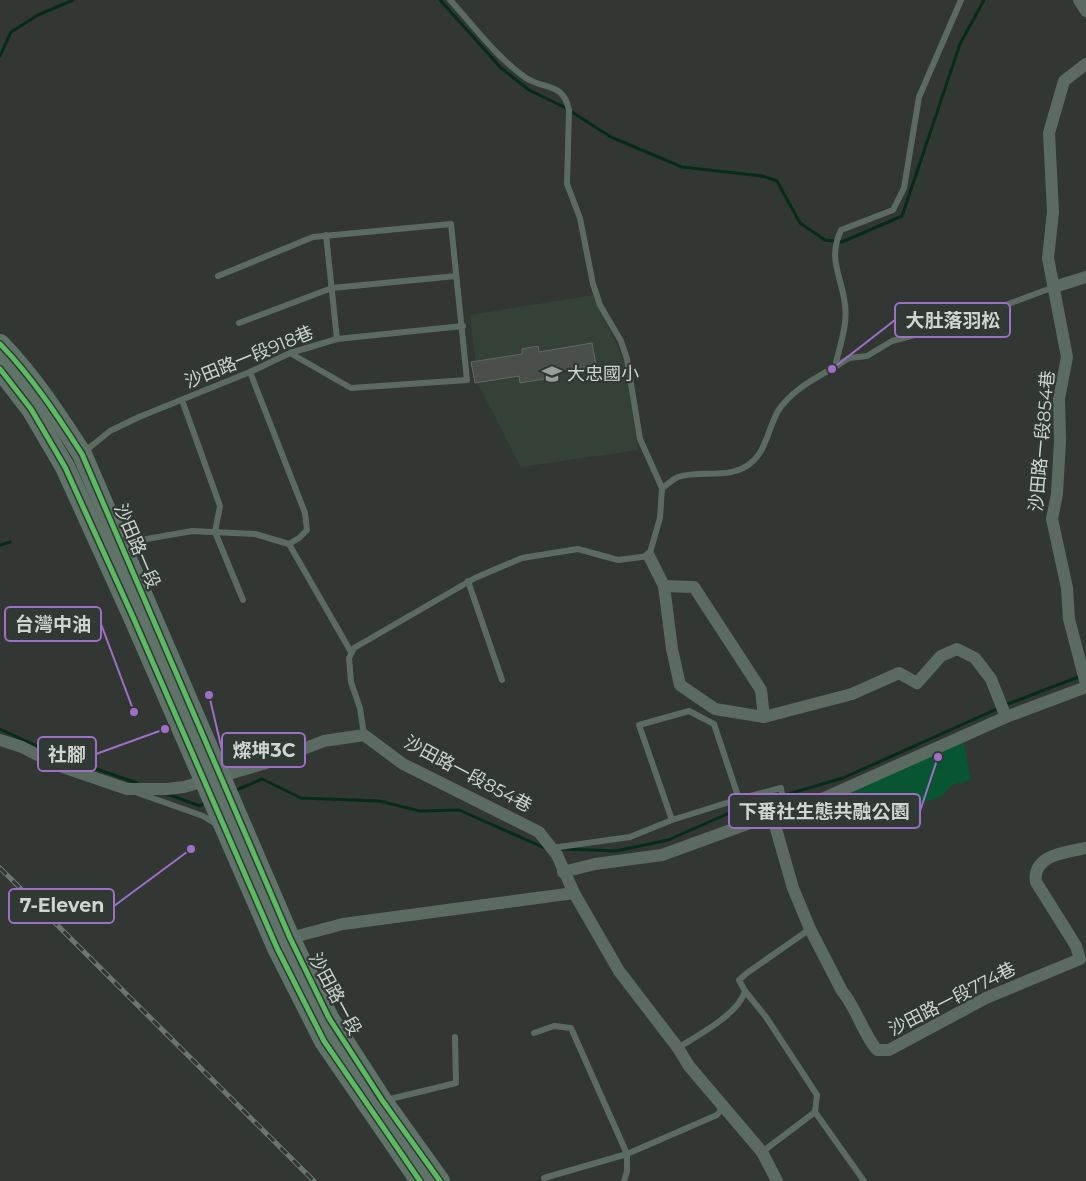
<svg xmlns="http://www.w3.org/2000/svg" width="1086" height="1181" font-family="Montserrat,'Noto Sans TC',sans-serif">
<rect width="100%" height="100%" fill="#323734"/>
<path fill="#334137" d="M594,295l31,69 13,86 -117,17 -43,-83 -8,-69z"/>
<path fill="#085532" d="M962,734l9,46 -19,5 -13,13 -45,12 -15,-6 -12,-12c-16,2 -24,15 -41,8z"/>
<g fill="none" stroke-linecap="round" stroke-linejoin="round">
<g stroke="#062c18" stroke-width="3">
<path d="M440,0l61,68 28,22 35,17 47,30 71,30 80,9 15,5 23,42 25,17 17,2 60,-26 58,-172 24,-44"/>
<path d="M0,56l11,-24 27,-17 35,-15"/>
<path d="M0,545l10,-3"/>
<path d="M1005,705l76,-29"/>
<path d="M0,729l59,27 78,27"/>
<path d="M234,791l28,-12 39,19 78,3 41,10 39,-1 88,39"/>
<path d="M167,794l33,12 5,-3"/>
<path d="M563,849l53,2 52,-11 75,-33 100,-29 156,-70"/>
</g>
</g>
<path fill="#4a4f4b" stroke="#656866" d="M592,343l4,22 -51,8 -1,6 -24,4 -1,-7 -44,7 -4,-21 51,-8v-5l16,-3 1,6z"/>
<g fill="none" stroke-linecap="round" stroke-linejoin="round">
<g stroke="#5c6b61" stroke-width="6">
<path d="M326,235l11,104"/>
<path d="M218,276l95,-39 138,-13 16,156 -116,8 -61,-35"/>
<path d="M239,323l93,-35 124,-12"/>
<path d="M835,367l14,-9 18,-2 25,-15 57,-15 105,-39"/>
<path d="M250,372l55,141 2,17 -8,8 -10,6"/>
<path d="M182,400l38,106 -5,26 28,68"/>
<path d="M84,452l26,-21 29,-14 111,-45 40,-19 47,-14 126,-13"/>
<path d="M662,488c5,-3 11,-9 16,-11 23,-8 53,4 74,-15 14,-12 17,-35 26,-51 14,-21 36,-32 57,-44 4,-19 13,-42 10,-62 -3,-29 -18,-45 -4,-75l52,-20 11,-22 15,-91 42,-97"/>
<path d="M124,543l68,-12 63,3 34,10 62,108"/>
<path d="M468,581l34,99"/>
<path d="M364,735l-4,-27 -9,-26 -2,-24 5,-10 121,-70 47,-20 56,-9 40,11 31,-4 11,-38 2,-30 -22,-49 -13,-80 -6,-18 -21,-36 -7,-21 -13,-66 -13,-34 2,-74c-6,-28 -24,-20 -43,-32 -29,-20 -52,-52 -76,-78"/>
<path d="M138,793l65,23 13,8"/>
<path d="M672,820l-33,-95 50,-14 25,13 25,75"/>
<path d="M552,848l78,-11 42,-17 67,-21 42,-11 5,27"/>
<path d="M745,991l21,26 51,78 -2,17 -53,40"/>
<path d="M534,1033l20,-7 17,2 56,126v17l-3,10"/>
<path d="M678,1048c20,-13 61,-34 67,-57l-6,-11 8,-7 63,-44"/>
<path d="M386,1100l70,-17 -1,-46"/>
<path d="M815,1112l49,69"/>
<path d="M544,1178l83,-24 90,-39 7,-9"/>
</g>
<g stroke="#5c6b61" stroke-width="12">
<path d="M1079,0l7,11"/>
<path d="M1086,64l-22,17 -15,52 4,79 -5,46 19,99 -8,42 1,42 -3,53 -5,25 15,69 2,31 17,65"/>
<path d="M1054,287l32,-10"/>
<path d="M649,556l15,30 8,63 8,36 35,24 49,8 88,-23 47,-21 18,10 24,-27 16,-7 18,9 16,21 15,38"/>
<path d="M664,586l30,1 67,103 3,27"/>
<path d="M0,740l22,7 35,18 70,24h40l17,-2 82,-24 58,-22 40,-6 39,29 136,68 18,23 17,38 45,78 59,77 11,18 73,86 15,29"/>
<path d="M772,815l21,73 17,41 32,62c15,18 20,41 35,59h12l97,-52 94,-39 -4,-13 -40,-64c-4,-27 30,-30 50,-34"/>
<path d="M563,872l32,-8 67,-9 110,-40h14l220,-98 80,-30"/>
<path d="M290,938l53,-14 231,-31"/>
</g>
<g stroke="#607368" stroke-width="20">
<path d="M0,344c32,33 57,71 82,110l208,484 39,80 53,82 58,81"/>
<path d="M0,369l31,40 34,58 68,150 144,331 47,93 96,140"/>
</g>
<defs>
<path id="rail" d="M0,868l314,313"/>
</defs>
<use href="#rail" stroke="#6c7670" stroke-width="5"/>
<use href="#rail" stroke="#303933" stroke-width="3" stroke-dasharray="9" stroke-linecap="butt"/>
<defs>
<g id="cycleway">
<path d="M0,344c32,33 57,71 82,110l208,484 39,80 53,82 58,81"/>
<path d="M0,369l31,40 34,58 68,150 144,331 47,93 96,140"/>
</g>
</defs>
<use href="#cycleway" stroke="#303933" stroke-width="8"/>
<use href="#cycleway" stroke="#5cba63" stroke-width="5"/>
</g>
<defs>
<symbol id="school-bare" viewBox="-9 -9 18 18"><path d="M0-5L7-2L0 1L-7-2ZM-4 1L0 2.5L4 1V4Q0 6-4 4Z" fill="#989e99" stroke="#303933" stroke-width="2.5" paint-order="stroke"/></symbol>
</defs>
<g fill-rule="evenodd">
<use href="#school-bare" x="538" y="360" width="28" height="28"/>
</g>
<g text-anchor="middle" stroke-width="4.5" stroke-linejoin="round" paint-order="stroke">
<g font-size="18" fill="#cfd5d0" stroke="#303933">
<text transform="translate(249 357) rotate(-22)" y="6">沙田路一段918巷</text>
<text transform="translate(1042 441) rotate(-85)" y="6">沙田路一段854巷</text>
<text transform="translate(137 546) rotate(67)" y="6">沙田路一段</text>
<text transform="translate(468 774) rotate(28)" y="6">沙田路一段854巷</text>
<text transform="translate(335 994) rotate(62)" y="6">沙田路一段</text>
<text transform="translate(952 999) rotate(-27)" y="6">沙田路一段774巷</text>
</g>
<g font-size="18" fill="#cfd5d0" stroke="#303933" text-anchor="start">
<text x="567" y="380">大忠國小</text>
</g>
</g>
<path fill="none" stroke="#9d70c6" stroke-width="2" d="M832 369L895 320M134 712L101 624M209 695L222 750M165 729L96 754M938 757L920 811M191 849L114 906"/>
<g fill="#9d70c6" stroke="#303933" stroke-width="2">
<circle cx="832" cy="369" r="5"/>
<circle cx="134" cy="712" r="5"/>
<circle cx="209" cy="695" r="5"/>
<circle cx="165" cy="729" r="5"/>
<circle cx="938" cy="757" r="5"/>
<circle cx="191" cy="849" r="5"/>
</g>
<g fill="#303933" stroke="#9d70c6" stroke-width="2">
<rect x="895" y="303" width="115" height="34" rx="5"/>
<rect x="5" y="607" width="96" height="34" rx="5"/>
<rect x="222" y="733" width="83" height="34" rx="5"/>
<rect x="38" y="737" width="58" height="34" rx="5"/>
<rect x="729" y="794" width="191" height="34" rx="5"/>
<rect x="9" y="889" width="105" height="34" rx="5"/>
</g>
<g font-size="19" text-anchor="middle" font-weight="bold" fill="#cfd5d0">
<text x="953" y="327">大肚落羽松</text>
<text x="53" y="631">台灣中油</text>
<text x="264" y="757">燦坤3C</text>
<text x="67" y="761">社腳</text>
<text x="824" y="818">下番社生態共融公園</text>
<text x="62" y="912">7-Eleven</text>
</g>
</svg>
